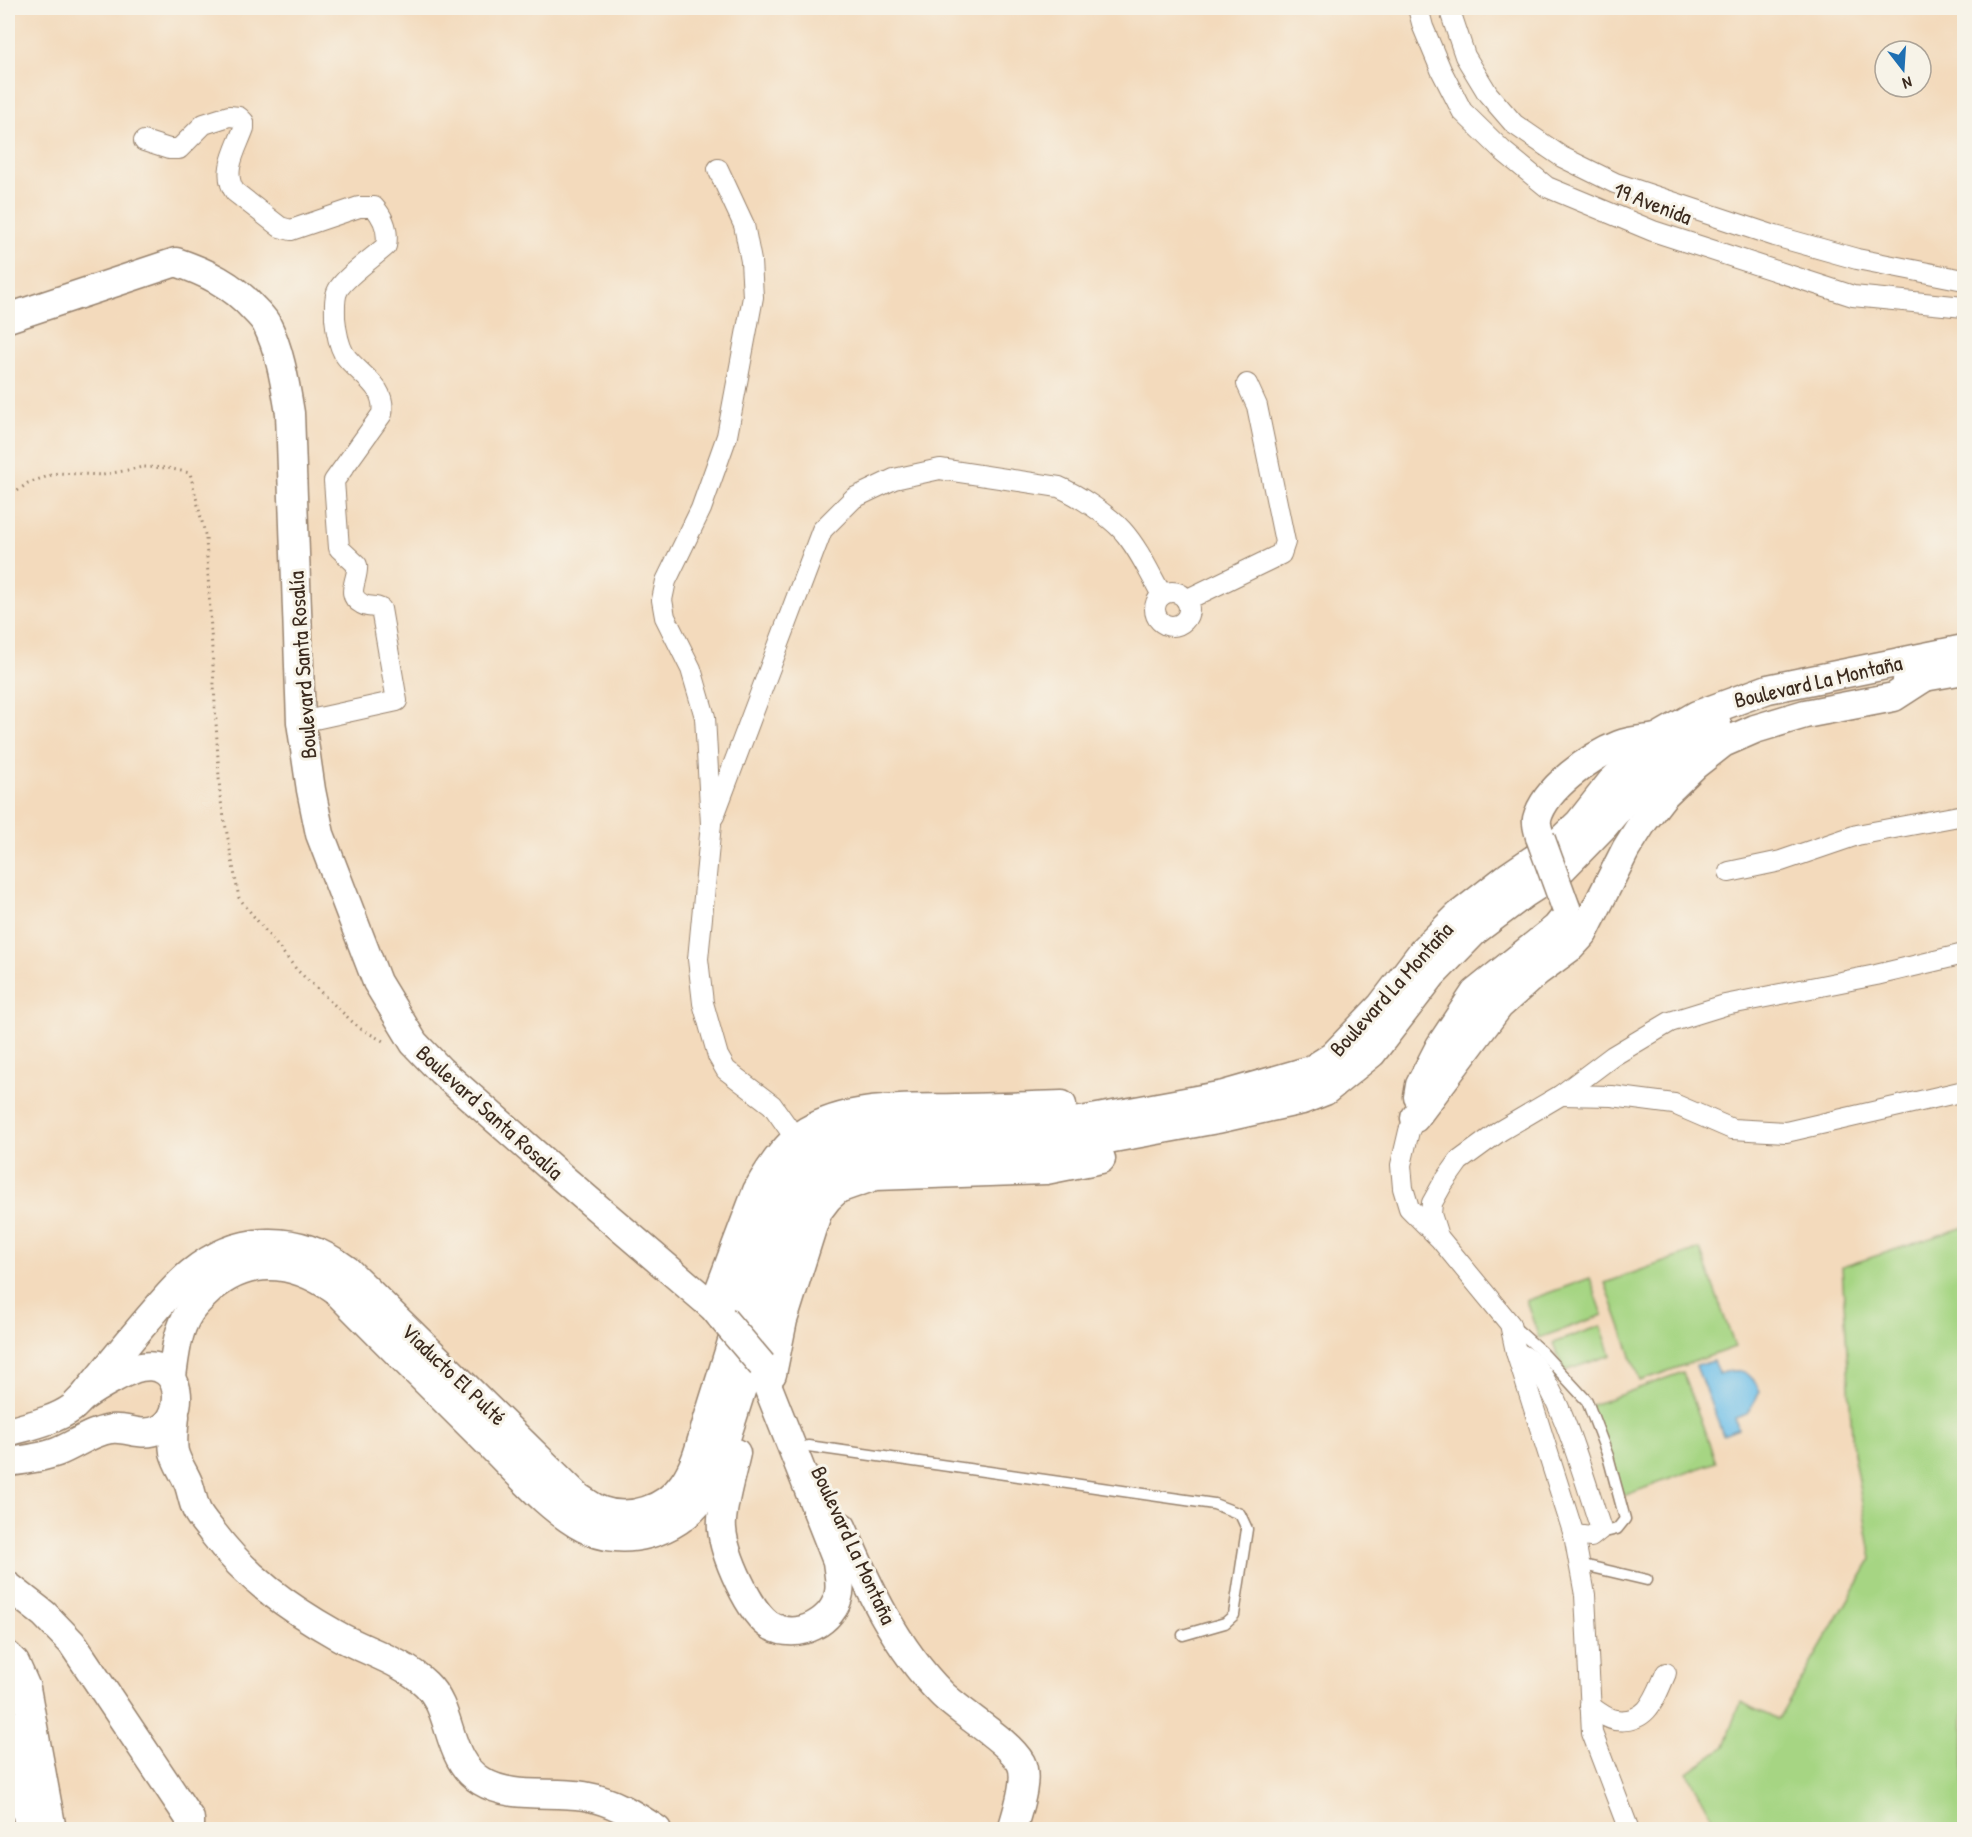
<svg xmlns="http://www.w3.org/2000/svg" width="1972" height="1837" font-family="'Patrick Hand',sans-serif">
<rect width="100%" height="100%" fill="#f7f3e8"/>
<filter id="ink" filterUnits="userSpaceOnUse"><feTurbulence type="fractalNoise" baseFrequency=".0167" numOctaves="2"/><feDisplacementMap in="SourceGraphic" scale="12" xChannelSelector="R" yChannelSelector="G"/><feConvolveMatrix kernelMatrix="1 2 1 2 8 2 1 2 1" color-interpolation-filters="sRGB"/></filter>
<filter id="wash" filterUnits="userSpaceOnUse"><feTurbulence type="fractalNoise" baseFrequency=".008" numOctaves="4" result="noise"/><feDisplacementMap in="SourceGraphic" scale="24" xChannelSelector="R" yChannelSelector="G"/><feGaussianBlur stdDeviation="1.35" result="paint"/><feColorMatrix in="noise" values="0 0 0 0 0 0 0 0 0 0 0 0 0 0 0 0 0 1.4 0 .05"/><feComposite in="paint" operator="in"/></filter>
<g filter="url(#wash)">
<rect width="100%" height="100%" fill="#f3dabc"/>
<g fill="#a6d583" stroke="#708050" stroke-width="1.5">
<path d="M1964,1227v602h-245l-31,-56 37,-27 16,-44 37,18 94,-161 -19,-106 -11,-186z"/>
<path d="M1700,1249l35,98 -95,34 -35,-98z"/>
<path d="M1590,1278l13,37 -64,23 -13,-37z"/>
<path d="M1601,1326l10,29 -47,16 -11,-28z"/>
<path d="M1683,1372l33,90 -93,34 -33,-90z"/>
</g>
<path fill="#6dbfe9" stroke="#547484" stroke-width="1.5" d="M1713,1361l6,13c21,-7 32,-4 41,18l-13,22 -12,4 3,11 -15,6 -27,-69z"/>
</g>
<g filter="url(#ink)">
<g fill="none" stroke-linecap="round" stroke-linejoin="round">
<defs>
<g id="lane">
<path d="M1513,1326l28,25 46,50 21,55 17,63 -8,10 -12,3 -4,-3"/>
<path d="M808,1446l406,58 26,10 7,15 -13,86 -9,8 -42,12"/>
<path d="M1579,1564l68,16"/>
</g>
<g id="street">
<path d="M1418,8l5,19 18,43 21,41 41,40 44,36 106,44 200,65 111,11"/>
<path d="M1449,8l16,48 23,38 26,30 48,33 53,26 160,53 82,23 107,21"/>
<path d="M144,141l25,8h10l25,-25 25,-8 10,1 5,5v6c-7,20 -23,44 -9,64l45,35 11,3 68,-23h15c10,11 15,23 12,39 -12,11 -42,32 -48,44 -4,7 -3,19 -3,28 1,11 3,25 9,36 13,20 43,31 38,60l-48,67 5,67 18,17c2,14 -13,30 5,39 6,4 12,1 19,5l16,92 -96,21"/>
<path d="M718,169l26,56 7,36 2,36 -26,139 -26,73 -35,72 -4,19 3,17 26,52 14,48 6,107 -13,135 5,44 15,53 8,14 46,35 24,34"/>
<circle cx="1172" cy="609" r="17"/>
<path d="M1186,600l95,-46 4,-12 -28,-136 -10,-22"/>
<path d="M714,816l108,-286 32,-32 40,-19 46,-10 119,18c19,8 49,28 63,43 17,19 28,44 40,65"/>
<path d="M1729,872l52,-11 76,-26 107,-20"/>
<path d="M1561,1095l51,1 62,8 58,25 54,3 178,-41"/>
<path d="M1415,1118l-6,13 -8,34 2,23 6,20 31,31 70,85 6,28 58,183 11,60 7,138 37,97"/>
<path d="M1438,1236l-7,-22 1,-11 10,-18 17,-24 41,-30 61,-36 52,-39 57,-34 55,-17 151,-30 88,-21"/>
<path d="M1516,1352c4,2 9,4 12,7 31,24 59,130 73,170l-10,8 -17,-2"/>
<path d="M1590,1706c7,5 17,13 25,14 33,4 40,-22 51,-47"/>
</g>
<g id="secondary">
<path d="M8,318l168,-56c30,10 57,23 78,47 4,4 9,9 12,14 14,27 19,60 24,90l11,309 10,68 9,44 57,148 37,61 27,28 125,110 147,126 9,11"/>
<path d="M1907,680l57,-10"/>
<path d="M1540,837c-1,-5 -4,-12 -3,-18 8,-31 54,-63 82,-74 12,-5 26,-5 38,-7"/>
<path d="M1418,1097l2,-12 20,-39 35,-53 81,-65 9,-11 1,-9"/>
<path d="M1415,1118l84,-112 38,-34 34,-25 12,-13 43,-85 17,-27 21,-27 31,-30 28,-22 32,-14 50,-15 89,-17 31,-20"/>
<path d="M713,1307l44,-116c12,-22 29,-47 50,-60 44,-26 100,-22 149,-23 35,0 71,-2 106,-3"/>
<path d="M772,1374l11,-54 29,-92 6,-17 10,-13 10,-9 37,-13 171,-6 55,-11"/>
<path d="M172,1376c3,-21 5,-45 17,-63 5,-9 15,-17 22,-24 40,-34 83,-28 124,1 52,53 105,105 157,157 27,27 58,63 92,81 39,21 93,5 118,-30 12,-18 18,-43 25,-63 15,-46 29,-92 42,-139 10,-33 16,-73 35,-103 17,-25 47,-34 75,-38l135,-4 50,-4 153,-28 85,-19 23,-9 47,-38 60,-78 44,-45 48,-36 37,-24 43,-44 31,-37 27,-28 37,-26 18,-10"/>
<path d="M85,1395c20,-25 41,-50 62,-75 14,-16 27,-33 44,-47 48,-39 106,-40 156,-3l231,227c8,5 15,11 24,14 28,10 64,-2 81,-27 14,-19 19,-46 26,-68 11,-36 23,-72 33,-109 11,-41 18,-83 40,-120 19,-32 54,-51 90,-55l113,-3 96,-8 143,-26 87,-25 22,-14 48,-50 41,-54 37,-37 50,-39 50,-34 20,-19 33,-42 45,-43 40,-23 71,-26 196,-40"/>
<path d="M175,1416c-1,11 -3,25 -1,36 3,12 11,22 15,33 3,9 4,18 8,26 4,8 11,15 16,22 33,44 74,74 122,101 29,17 66,26 91,50 28,27 19,75 55,97 31,19 69,9 103,15 29,5 49,18 73,34"/>
<path d="M8,1432c20,-6 46,-11 64,-24 4,-3 8,-9 13,-12 10,-8 44,-27 56,-29 43,-8 45,49 19,62 -18,9 -31,-2 -49,0 -20,3 -36,16 -54,23 -16,6 -33,8 -49,10"/>
<path d="M736,1453c-4,19 -16,58 -14,76 2,25 27,84 49,97 27,15 63,-4 68,-33 2,-11 -1,-21 -2,-32l-69,-174 -6,-22"/>
<path d="M842,1527c26,60 53,120 100,167 20,20 67,47 79,69 8,16 -4,49 -9,67"/>
<path d="M8,1586l36,28 28,29 118,176v11"/>
<path d="M8,1656l7,7 11,25 26,142"/>
<path d="M8,1723l22,107"/>
</g>
</defs>
<use href="#lane" stroke="#97826d" stroke-width="13"/>
<use href="#street" stroke="#97826d" stroke-width="22"/>
<use href="#secondary" stroke="#97826d" stroke-width="31"/>
<path stroke="#97826d" stroke-width="3" stroke-dasharray="1.5 4.5" stroke-linecap="butt" d="M8,498l20,-15 29,-10 46,2 40,-8 25,1 22,5 16,65 14,258 19,102 58,72 62,58 26,14"/>
<use href="#lane" stroke="#fff" stroke-width="10"/>
<use href="#street" stroke="#fff" stroke-width="20"/>
<use href="#secondary" stroke="#fff" stroke-width="28"/>
<defs>
<g id="secondary-bridge">
<path d="M1540,837l26,71"/>
<path d="M722,1318l40,47"/>
</g>
</defs>
<use href="#secondary-bridge" stroke="#97826d" stroke-width="31" stroke-linecap="butt"/>
<use href="#secondary-bridge" stroke="#fff" stroke-width="28"/>
</g>
</g>
<g text-anchor="middle" stroke-width="6" stroke-linejoin="round" paint-order="stroke">
<g font-size="22" fill="#3b2a1e" stroke="#f7f3e8">
<text transform="translate(1653 203) rotate(21)" y="8">19 Avenida</text>
<text transform="translate(302 665) rotate(-94)" y="8">Boulevard Santa Rosalía</text>
<text transform="translate(1818 681) rotate(-13)" y="8">Boulevard La Montaña</text>
<text transform="translate(1391 989) rotate(-48)" y="8">Boulevard La Montaña</text>
<text transform="translate(490 1112) rotate(42)" y="8">Boulevard Santa Rosalía</text>
<text transform="translate(454 1374) rotate(44)" y="8">Viaducto El Pulté</text>
<text transform="translate(854 1545) rotate(65)" y="8">Boulevard La Montaña</text>
</g>
</g>
<rect width="1972" height="1837" fill="none" stroke="#f7f3e8" stroke-width="30"/>
<g transform="translate(1903 69) rotate(163)"><circle r="28" fill="#f7f3e8" stroke="#aca397" stroke-width="1.5"/>
<path d="M0-4.5L10 22L0 15L-10 22Z" fill="#1f6fb2"/>
<text y="-9" font-size="16" font-weight="bold" text-anchor="middle" fill="#3b2a1e">N</text>
</g>
</svg>
